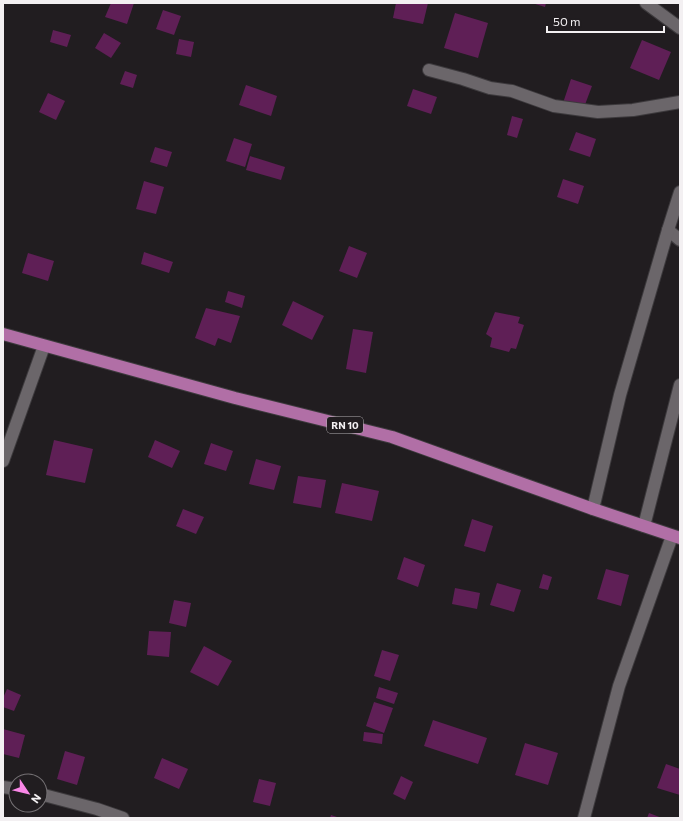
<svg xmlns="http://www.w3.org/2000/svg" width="683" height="821" font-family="Commissioner,sans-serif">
<rect width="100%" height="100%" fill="#211d20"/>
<g fill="#5f1f56">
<path d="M111,3h23l-7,21 -22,-7z"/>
<path d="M396,3h32l-5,21 -30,-6z"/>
<path d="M532,3h14l-1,4z"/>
<path d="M163,10l18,6 -7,19 -18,-6z"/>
<path d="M455,13l33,10 -10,35 -34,-10z"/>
<path d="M53,30l18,5 -4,12 -17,-5z"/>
<path d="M104,33l17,10 -10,15 -16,-10z"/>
<path d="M179,39l15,3 -3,15 -15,-3z"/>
<path d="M642,40l29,12 -12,28 -29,-12z"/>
<path d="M125,71l12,4 -4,13 -13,-4z"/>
<path d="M571,79l21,7 -9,24 -20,-7z"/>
<path d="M246,85l31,11 -6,20 -32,-11z"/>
<path d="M413,89l24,8 -6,17 -24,-8z"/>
<path d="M48,93l17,8 -9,19 -17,-8z"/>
<path d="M512,116l11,3 -6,19 -10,-3z"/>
<path d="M576,132l20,7 -6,18 -21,-7z"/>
<path d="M234,138l18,6 -7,23 -19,-6z"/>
<path d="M155,147l17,5 -5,15 -17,-5z"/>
<path d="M250,156l35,11 -4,13 -35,-10z"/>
<path d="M563,179l21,7 -6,18 -21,-7z"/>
<path d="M144,181l20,6 -8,27 -20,-5z"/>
<path d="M349,246l18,7 -10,25 -18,-7z"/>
<path d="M144,252l29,10 -4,11 -28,-9z"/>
<path d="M28,253l26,8 -6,20 -26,-8z"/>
<path d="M228,291l17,5 -3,12 -17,-6z"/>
<path d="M293,301l31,15 -12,24 -30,-15z"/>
<path d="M206,308l34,8 -9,27 -13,-5 -3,8 -20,-8z"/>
<path d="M495,312l25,5 -2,6 6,2 -8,24 -5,-1 -2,4 -19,-5 2,-9 -6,-4z"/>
<path d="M353,329l20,3 -7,41 -20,-4z"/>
<path d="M54,440l39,9 -8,34 -39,-8z"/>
<path d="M155,440l25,11 -8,17 -24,-11z"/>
<path d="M211,443l22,8 -7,20 -22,-7z"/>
<path d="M256,459l25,7 -7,24 -25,-6z"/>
<path d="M298,476l28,4 -5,28 -28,-5z"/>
<path d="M342,483l37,8 -7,30 -37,-8z"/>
<path d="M183,509l21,8 -8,17 -20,-8z"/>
<path d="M472,519l21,7 -8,26 -21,-6z"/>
<path d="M404,557l21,8 -7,22 -21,-8z"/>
<path d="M606,569l23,6 -8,31 -24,-7z"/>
<path d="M543,574l9,3 -4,13 -9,-2z"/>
<path d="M497,583l24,7 -7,22 -24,-7z"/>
<path d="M455,588l25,5 -3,16 -25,-5z"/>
<path d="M174,600l17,3 -5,24 -17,-4z"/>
<path d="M149,631l22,1 -2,25 -22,-2z"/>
<path d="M204,646l28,15 -14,25 -28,-14z"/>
<path d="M382,650l17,5 -9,26 -16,-5z"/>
<path d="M379,687l19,6 -4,11 -18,-6z"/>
<path d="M7,689l14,6 -7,16 -11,-4v-9z"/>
<path d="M374,702l19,6 -9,25 -18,-7z"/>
<path d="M433,720l54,18 -9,26 -54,-18z"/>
<path d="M3,729l22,6 -6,23 -16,-4z"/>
<path d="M364,732l19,2 -1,10 -19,-3z"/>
<path d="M525,743l33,10 -10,32 -33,-10z"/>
<path d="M65,751l20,6 -8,28 -20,-6z"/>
<path d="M162,758l26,11 -9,20 -25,-11z"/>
<path d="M666,764l14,5v26l-23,-7z"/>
<path d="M401,776l12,6 -8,18 -12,-6z"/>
<path d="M259,779l17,4 -6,23 -17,-4z"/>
<path d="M649,813l13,5h-15z"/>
<path d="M331,815l9,3h-10z"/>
</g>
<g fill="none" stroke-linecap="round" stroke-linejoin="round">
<defs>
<g id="minor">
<path d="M646,3l34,25"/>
<path d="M429,70l34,9 27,9 22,3 42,15 44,6 35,-2 47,-8"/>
<path d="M668,230l12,10"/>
<path d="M3,461l41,-115"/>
<path d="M593,509l27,-114 48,-165 12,-38"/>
<path d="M644,526l36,-141"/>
<path d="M3,787l13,2"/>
<path d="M40,794l57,15 26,9"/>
<path d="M584,818l35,-132 53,-150"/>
</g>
<path id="primary" d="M3,334l232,64 157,39 201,72 87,29"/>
</defs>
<use href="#minor" stroke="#3d3a3d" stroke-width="14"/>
<use href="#primary" stroke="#3d3a3d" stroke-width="14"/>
<use href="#minor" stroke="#6b666a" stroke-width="12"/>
<use href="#primary" stroke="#b16fa6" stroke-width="12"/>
</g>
<g text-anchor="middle" stroke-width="4" stroke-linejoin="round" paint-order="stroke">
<rect fill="#211d20" stroke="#b4b1b3" stroke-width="1" x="327" y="417" width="36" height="16" rx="3"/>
<g font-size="10" font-weight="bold" fill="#f3f0f2">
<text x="345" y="429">RN 10</text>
</g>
</g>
<rect width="683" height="821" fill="none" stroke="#f3f0f2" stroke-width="8"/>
<g transform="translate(28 793) rotate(125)"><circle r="19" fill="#211d20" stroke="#757174"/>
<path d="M0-3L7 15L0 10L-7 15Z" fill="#fa87e7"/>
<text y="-6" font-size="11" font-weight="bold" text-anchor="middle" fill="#f3f0f2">N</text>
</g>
<path d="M547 26v6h117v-6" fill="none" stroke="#f3f0f2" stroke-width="2"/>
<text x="553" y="26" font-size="12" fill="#f3f0f2" stroke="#211d20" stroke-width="3" paint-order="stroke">50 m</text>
</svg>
